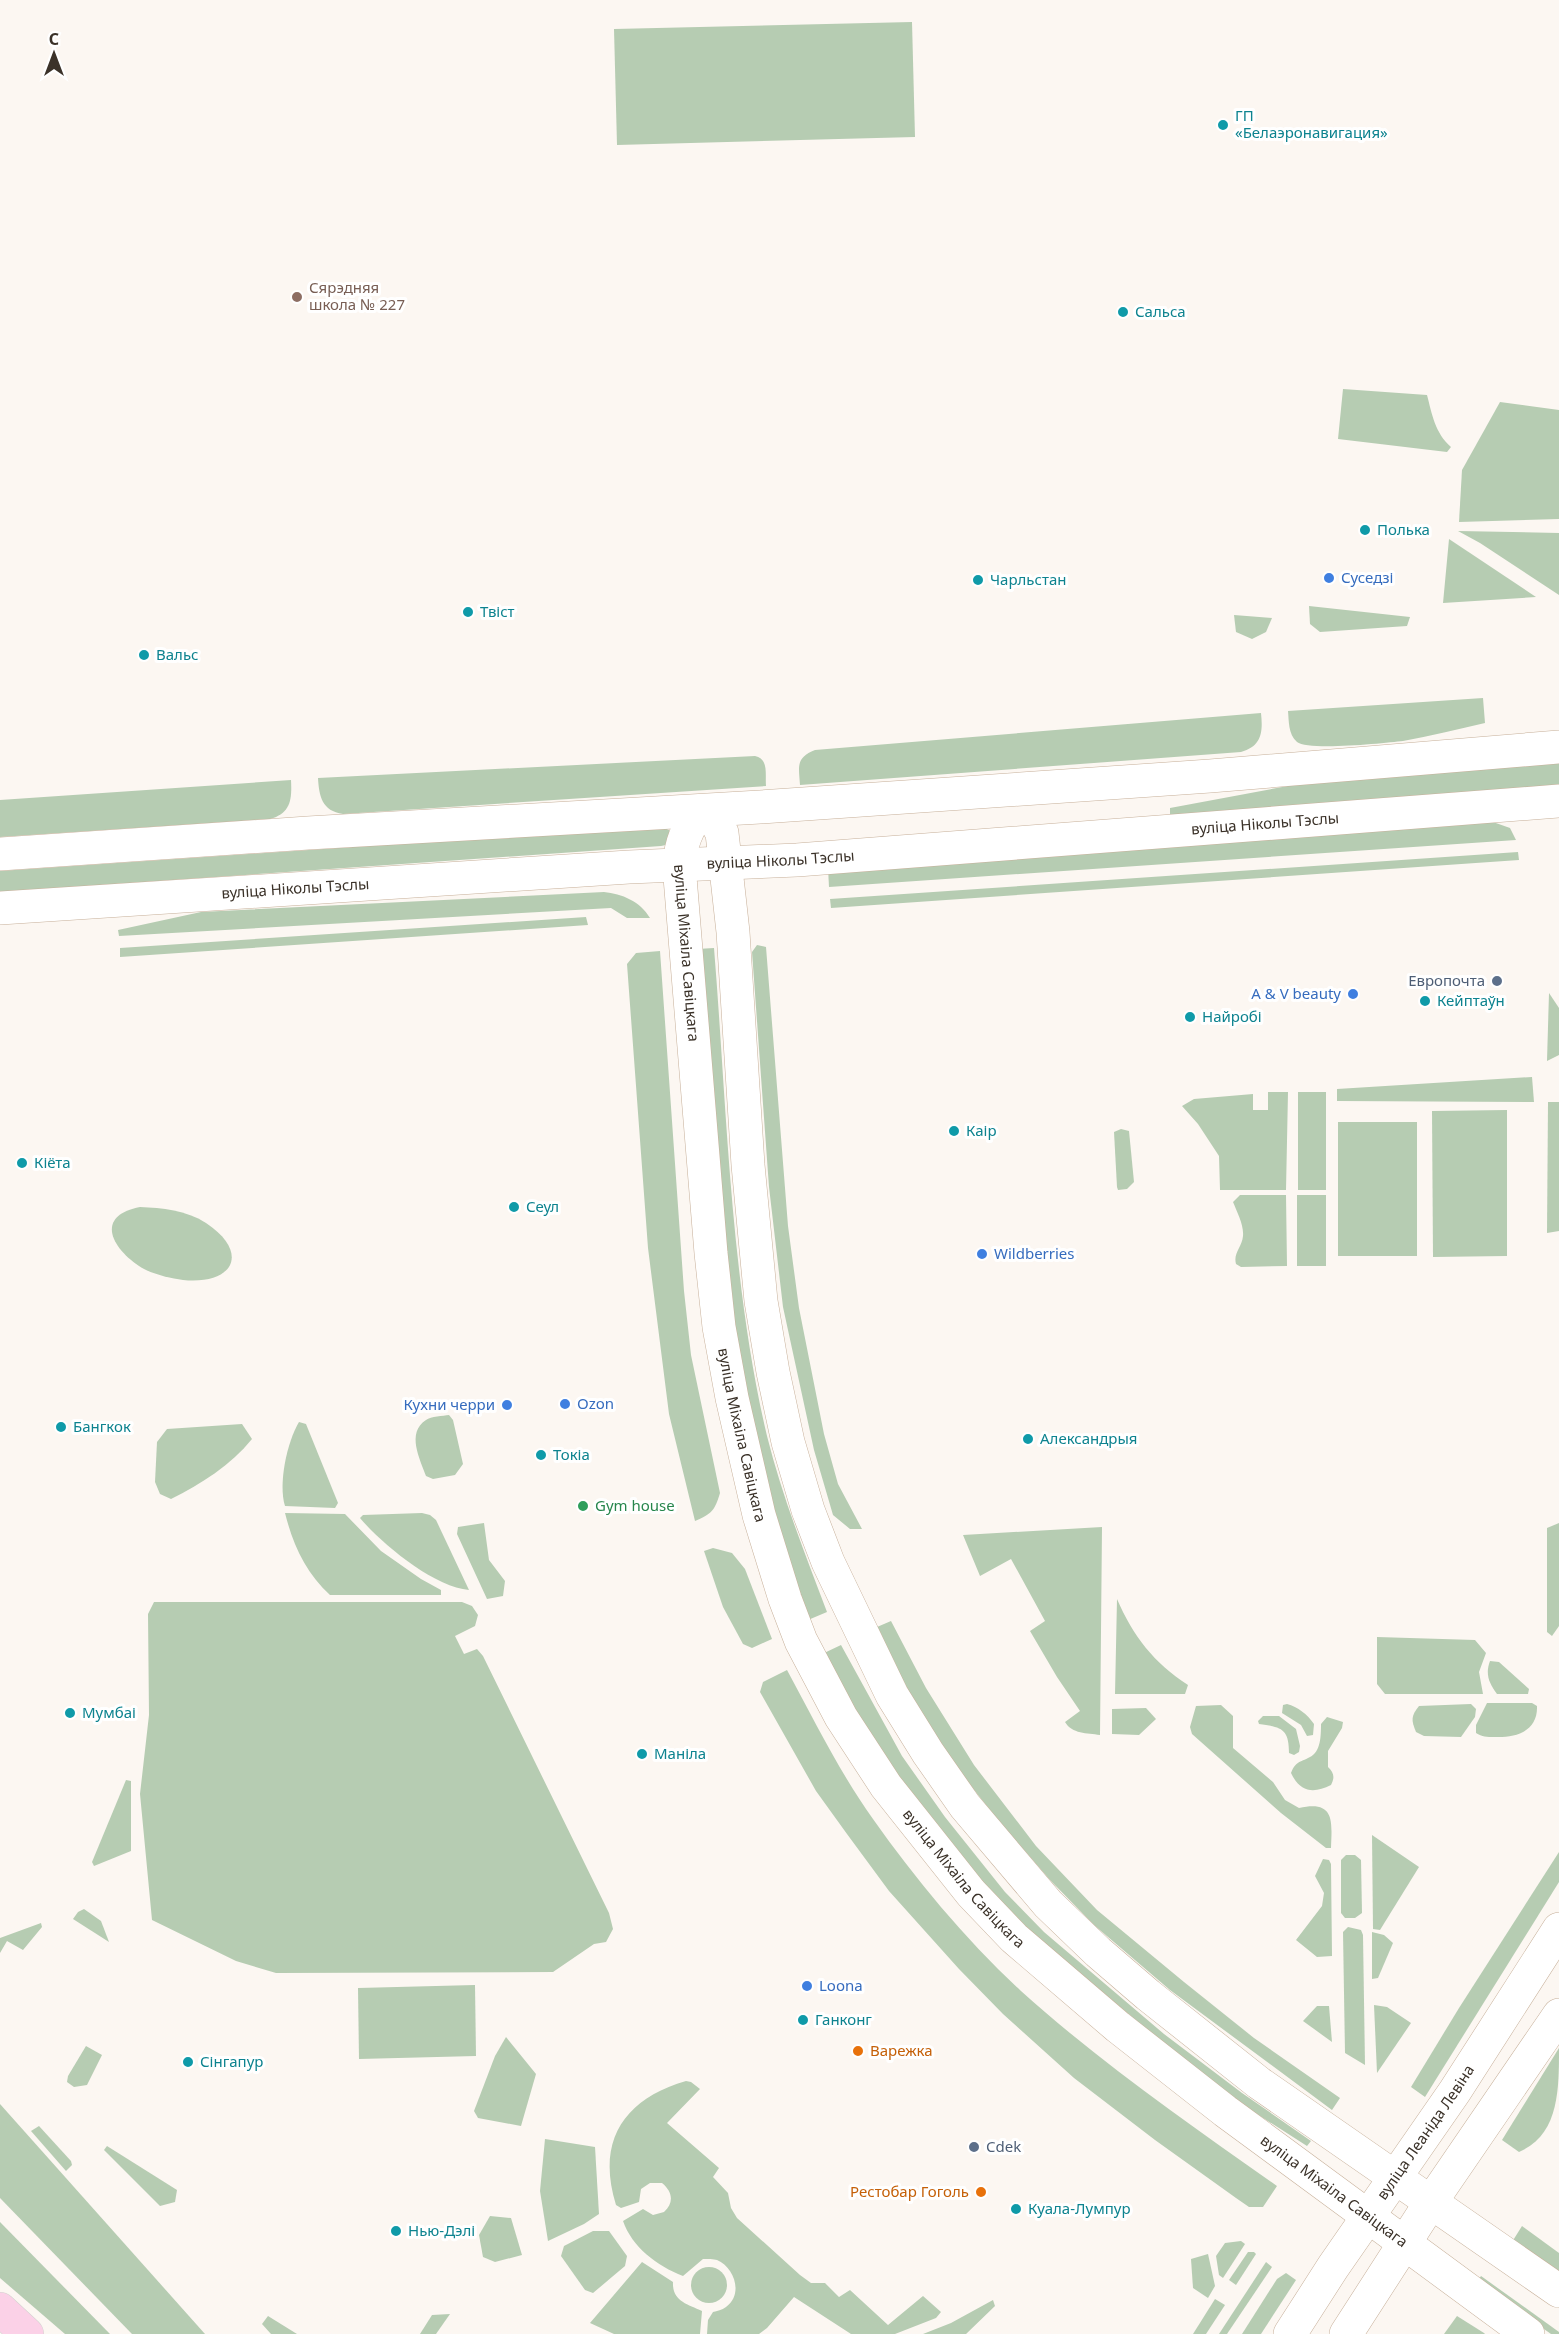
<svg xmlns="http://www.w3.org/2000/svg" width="1559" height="2334" font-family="'Noto Sans',sans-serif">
<rect width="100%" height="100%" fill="#fcf7f2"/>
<g fill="#b6ccb2">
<path d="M912,22l3,115 -298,8 -3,-116z"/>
<path d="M1343,389l84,6c5,19 8,38 24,52l-4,5 -109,-13z"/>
<path d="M1500,402l59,8v109l-100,3 3,-52z"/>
<path d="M1458,531l101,2v62l-79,-52z"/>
<path d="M1449,539l87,58 -93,6z"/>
<path d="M1309,606l101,11 -3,9 -87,6 -10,-8z"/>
<path d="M1234,615l38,3 -6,14 -14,7 -16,-7z"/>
<path d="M1483,698l2,25c-27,6 -55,13 -82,18 -17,2 -95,10 -106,1 -9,-8 -8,-21 -9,-31z"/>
<path d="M1261,713c2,19 1,33 -20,39l-441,33c-1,-18 -5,-27 15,-35z"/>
<path d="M755,756c14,3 10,18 11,30l-423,28c-21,-3 -24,-18 -25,-36z"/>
<path d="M1559,760v26l-389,29v-7l123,-23z"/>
<path d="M291,780c1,19 0,33 -21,39l-270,18v-37z"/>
<path d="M1493,822l17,6 6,12 -687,47 -1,-19z"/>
<path d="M659,826l10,4 1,5 -4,10 -5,1 -661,46v-21z"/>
<path d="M1518,852l1,8 -688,48 -1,-9z"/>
<path d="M604,892c18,2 36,9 46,26h-23l-16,-10 -492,28 -1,-6 83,-18z"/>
<path d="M586,917l2,8 -468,32v-9z"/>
<path d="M757,945l9,2 22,279 11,82 25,126 14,50 24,45h-12l-17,-14 -19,-65 -31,-143 -14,-120 -17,-235z"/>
<path d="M714,948c13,160 16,331 53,488 15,60 38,118 60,176l-19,8 -34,-92 -42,-174 -35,-405z"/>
<path d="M660,951l24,340 7,64 29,138c-5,17 -8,21 -25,28l-26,-107 -21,-166 -21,-284 9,-11z"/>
<path d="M1549,993l10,15v47l-12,6z"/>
<path d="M1532,1077l2,25 -197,-1v-12z"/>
<path d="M1268,1092h20l-2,98h-66l-1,-34 -21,-32 -16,-18 12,-7 59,-5v16h15z"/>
<rect x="1298" y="1092" width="28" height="98"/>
<path d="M1548,1102h11v129l-12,2z"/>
<path d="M1507,1110v146l-74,1 -1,-146z"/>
<rect x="1338" y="1122" width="79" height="134"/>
<path d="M1121,1129l8,2 5,51 -7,7 -9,1 -1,-3 -3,-55z"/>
<path d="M1240,1195h46l1,71 -46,1 -5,-3c-3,-11 6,-17 7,-28 1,-11 -6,-24 -10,-34z"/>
<rect x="1297" y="1195" width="29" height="71"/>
<path d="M140,1207c22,1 46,3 66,16 45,30 27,62 -23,57 -14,-2 -32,-6 -44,-14 -28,-19 -44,-50 1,-59z"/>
<path d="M449,1415l4,5 10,44 -8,11 -22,4 -7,-3c-6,-17 -20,-43 0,-56 5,-4 17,-4 23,-5z"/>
<path d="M299,1422l7,2 32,79 -3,5 -50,-2c-7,-22 2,-64 14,-84z"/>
<path d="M242,1424l10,15c-21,26 -51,45 -81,60l-11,-5 -5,-12 2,-40 10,-13z"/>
<path d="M285,1513l60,1 36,37 40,28 20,11v5h-111c-24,-22 -37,-50 -45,-82z"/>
<path d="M422,1513l8,2 6,5 33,70c-35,-3 -86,-45 -109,-72l3,-3z"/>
<path d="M484,1523l5,37 16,21 -2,15 -16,3 -30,-65 1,-7z"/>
<path d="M1559,1523v103l-7,10 -5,-4v-104z"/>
<path d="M1102,1527l-2,208c-13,-2 -28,-1 -35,-13l15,-11 -23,-34 -27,-46 15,-10 -34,-62 -31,17 -17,-41z"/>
<path d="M713,1548l19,5 13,16 27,70 -20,9 -9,-4 -20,-37 -19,-56z"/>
<path d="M1117,1599c16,37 37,64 71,86l-3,9h-70z"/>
<path d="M154,1602h308l10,4 6,9 -3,11 -20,10 9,18 13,-5 6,7 126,257 4,16 -7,13 -12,2 -41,28 -277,1 -40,-12 -84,-41 -12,-126 9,-79 -1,-101z"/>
<path d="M891,1621l35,67 48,77 62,81 61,64 87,72 70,56 86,60 -8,12 -162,-120 -76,-65 -44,-45 -53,-61 -48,-61 -42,-70 -30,-61z"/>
<path d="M1377,1637l98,3 11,13 -7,19 4,22h-98l-8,-10z"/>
<path d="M841,1645l61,111 43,61 60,75 39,40 120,102 78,59 69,48 -4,5 -72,-46 -59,-46 -114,-96 -55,-37 -130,-167 -55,-100z"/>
<path d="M1490,1661l9,1 30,27 -1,5h-31c-8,-11 -12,-20 -7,-33z"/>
<path d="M787,1670c27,50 53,103 86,149 43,61 93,121 148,172 80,72 168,133 256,195l-14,21h-14l-13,-9 -81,-58 -81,-62 -71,-64 -44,-45 -70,-78 -42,-57 -31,-43 -56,-99 3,-10z"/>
<path d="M1487,1703h45l5,3c1,26 -22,32 -43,31 -7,0 -12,0 -18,-4v-8z"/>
<path d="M1287,1704c11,3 20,10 27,20l-1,11 -6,1 -6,-11 -19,-12 1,-8z"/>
<path d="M1471,1704l5,5 -1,8 -14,20 -37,-1 -8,-4c-5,-12 -5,-16 3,-26z"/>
<path d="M1221,1705l12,11v32l40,34 12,18 14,8c36,-8 33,13 32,40h-5l-45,-35 -89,-79 -2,-7 6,-21z"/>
<path d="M1146,1708l10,11 -17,16 -27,-1v-25z"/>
<path d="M1263,1716h16l17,13 4,17 -1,6 -5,3 -5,-2c0,-24 -7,-26 -30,-29l-1,-3z"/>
<path d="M1327,1717l16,5 -1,6 -14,23v16c6,6 7,10 3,18 -18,9 -31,7 -40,-12 5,-12 8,-10 19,-16 11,-5 11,-22 11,-33z"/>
<path d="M126,1780l5,1v70l-37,15 -2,-4z"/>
<path d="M1372,1835l47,32 -39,63 -7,-1z"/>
<path d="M1559,1852v30l-134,215 -14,-10 48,-79z"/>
<path d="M1346,1855h9l6,5 1,53 -7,5h-10l-4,-5v-53z"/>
<path d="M1323,1859l6,1 2,4 1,92 -15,1 -21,-17 26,-34 2,-13 -9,-17z"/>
<path d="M84,1909l17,12 8,21 -36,-23 5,-7z"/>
<path d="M41,1923l1,4 -19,23 -16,-9 -7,12v-15z"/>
<path d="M1348,1927l13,3 2,5 2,130 -20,-12 -2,-121z"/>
<path d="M1372,1932l12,3 9,8 -15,35 -6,1z"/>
<path d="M475,1985l1,71 -117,3 -1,-71z"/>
<path d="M1374,2005l13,2 24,16 -34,50z"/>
<path d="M1317,2006h12l3,36 -29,-21z"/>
<path d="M506,2037l30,37 -15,52 -43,-8 -4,-7 21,-55z"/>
<path d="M86,2046l16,9 -15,30 -13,2 -7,-5 1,-6z"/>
<path d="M1559,2048c0,42 0,87 -40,104l-17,-12z"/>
<path d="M686,2081l5,1 9,7 -33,34 52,45 -6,9 15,16 3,15 6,10 63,57 11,8h14l14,14 11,-7 38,35 35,-29 18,16 -5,6 -41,16h-44l-57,-37 -27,31 -8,6h-52l1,-14 5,-8c4,-1 9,-2 13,-5 18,-13 8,-40 -9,-47 -3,-1 -10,-1 -14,-1l-20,17c-26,-10 -51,-29 -60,-55l20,-12 10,6 11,-3c10,-9 9,-20 -2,-29h-12l-9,6 -2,13 -18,6 -5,-3c-20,-64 8,-106 70,-124z"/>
<path d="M0,2104l205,230h-73l-132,-136z"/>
<path d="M39,2126l32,35 1,4 -6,6 -35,-40z"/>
<path d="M545,2139l50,8 4,67 -15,10 -36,17 -8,-50z"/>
<path d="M107,2146l70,44 -2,12 -15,4 -56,-56z"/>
<path d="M490,2216l21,2 11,37 -27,7 -12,-5 -4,-22z"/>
<path d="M0,2222l110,112h-45l-65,-56z"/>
<path d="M1522,2226l37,27v22l-47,-33z"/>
<path d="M593,2231h16l18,25 -2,10 -32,27 -8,-3 -24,-34 3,-10z"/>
<path d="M1241,2241l4,3 -22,34 -4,-3 -3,-19 9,-13z"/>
<path d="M1248,2252h6l2,2 -20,31 -7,-5z"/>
<path d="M1208,2254l7,32 -7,12 -15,-10 -2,-29z"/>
<path d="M642,2262l31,20c-1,19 14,22 29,29l-2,23h-86l-24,-11z"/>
<path d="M1266,2262l6,5 -45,67h-8z"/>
<circle cx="709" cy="2285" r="18"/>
<path d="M1286,2273l10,7 -35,54h-19l35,-55z"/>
<path d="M1481,2276l78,56v2h-8l-74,-52z"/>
<path d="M1215,2299l10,6 -19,29h-13z"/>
<path d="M993,2300l2,6 -29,28h-43l28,-11z"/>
<path d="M450,2314l-14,20h-16l12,-19z"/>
<path d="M268,2316l29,18h-26l-9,-10z"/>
<path d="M1457,2316l27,17 1,1h-41z"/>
</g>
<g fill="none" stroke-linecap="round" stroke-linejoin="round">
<defs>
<g id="secondary">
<path id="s1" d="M700,811c-13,17 -19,32 -21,54l32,388 8,74 13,71 27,117 26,84 16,42 40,76 45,69 85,107 43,45 104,89 107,84 303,223"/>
<path d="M700,811l16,11 6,11 11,99 15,233 13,136 12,71 15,70 20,68 20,52 64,133 36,58 37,53 83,98 50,48 50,43 111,88 300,208"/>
<path d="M0,854l308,-21 452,-26 450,-31 349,-29"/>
<path id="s2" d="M0,908l629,-41 168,-7 762,-59"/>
<path id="s3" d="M1290,2334l43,-67 122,-176 104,-162"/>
<path d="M1346,2334l85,-132 128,-187"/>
</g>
<path id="primary" d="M0,2309l27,25"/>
</defs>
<use href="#secondary" stroke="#c7b09a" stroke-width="34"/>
<use href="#primary" stroke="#d4d2d0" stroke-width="34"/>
<use href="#secondary" stroke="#fff" stroke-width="33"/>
<use href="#primary" stroke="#fbd1e7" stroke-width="33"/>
</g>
<g fill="#0f9aa8" stroke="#fff" stroke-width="2">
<circle cx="1223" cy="125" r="6"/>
<circle cx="1123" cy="312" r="6"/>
<circle cx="1365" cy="530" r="6"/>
<circle cx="978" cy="580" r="6"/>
<circle cx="468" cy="612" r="6"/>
<circle cx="144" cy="655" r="6"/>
<circle cx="1425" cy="1001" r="6"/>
<circle cx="1190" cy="1017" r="6"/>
<circle cx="954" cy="1131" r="6"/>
<circle cx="22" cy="1163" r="6"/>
<circle cx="514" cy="1207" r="6"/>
<circle cx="61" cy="1427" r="6"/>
<circle cx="1028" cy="1439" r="6"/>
<circle cx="541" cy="1455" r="6"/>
<circle cx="70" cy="1713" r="6"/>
<circle cx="642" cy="1754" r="6"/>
<circle cx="803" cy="2020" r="6"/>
<circle cx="188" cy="2062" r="6"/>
<circle cx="1016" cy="2209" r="6"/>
<circle cx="396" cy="2231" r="6"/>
</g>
<circle fill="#8d6e63" stroke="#fff" stroke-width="2" cx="297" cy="297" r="6"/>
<g fill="#3f7fe0" stroke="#fff" stroke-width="2">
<circle cx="1329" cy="578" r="6"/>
<circle cx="1353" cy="994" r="6"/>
<circle cx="982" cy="1254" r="6"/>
<circle cx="565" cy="1404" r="6"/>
<circle cx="507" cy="1405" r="6"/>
<circle cx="807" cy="1986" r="6"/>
</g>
<g fill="#5c6f8a" stroke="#fff" stroke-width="2">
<circle cx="1497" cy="981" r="6"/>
<circle cx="974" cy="2147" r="6"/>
</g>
<circle fill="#2e9e5b" stroke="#fff" stroke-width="2" cx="583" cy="1506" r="6"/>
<g fill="#e8710a" stroke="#fff" stroke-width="2">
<circle cx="858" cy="2051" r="6"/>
<circle cx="981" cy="2192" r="6"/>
</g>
<g text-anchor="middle" stroke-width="6" stroke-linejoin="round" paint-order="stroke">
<g font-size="15" fill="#0d838f" stroke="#fff" text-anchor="start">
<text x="1235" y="121">ГП<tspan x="1235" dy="17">«Белаэронавигация»</tspan></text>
<text x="1135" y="317">Сальса</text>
<text x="1377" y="535">Полька</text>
<text x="990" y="585">Чарльстан</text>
<text x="480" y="617">Твіст</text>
<text x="156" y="660">Вальс</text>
<text x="1437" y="1006">Кейптаўн</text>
<text x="1202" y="1022">Найробі</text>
<text x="966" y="1136">Каір</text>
<text x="34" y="1168">Кіёта</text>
<text x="526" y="1212">Сеул</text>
<text x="73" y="1432">Бангкок</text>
<text x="1040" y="1444">Александрыя</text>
<text x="553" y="1460">Токіа</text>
<text x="82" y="1718">Мумбаі</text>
<text x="654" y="1759">Маніла</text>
<text x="815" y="2025">Ганконг</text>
<text x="200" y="2067">Сінгапур</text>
<text x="1028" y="2214">Куала-Лумпур</text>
<text x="408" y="2236">Нью-Дэлі</text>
</g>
<g font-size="15" fill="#785e54" stroke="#fff" text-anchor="start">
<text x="309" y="293">Сярэдняя<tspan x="309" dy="17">школа № 227</tspan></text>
</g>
<g font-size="15" fill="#366cbe" stroke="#fff" text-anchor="start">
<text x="1341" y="583">Суседзі</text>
<text x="1341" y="999" text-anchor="end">A &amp; V beauty</text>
<text x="994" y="1259">Wildberries</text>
<text x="577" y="1409">Ozon</text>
<text x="495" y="1410" text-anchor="end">Кухни черри</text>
<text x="819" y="1991">Loona</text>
</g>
<g font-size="15" fill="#3b3229" stroke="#fff">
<text dy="5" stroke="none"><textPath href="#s2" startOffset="1268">вуліца Ніколы Тэслы</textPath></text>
<text dy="5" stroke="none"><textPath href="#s2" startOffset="782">вуліца Ніколы Тэслы</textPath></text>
<text dy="5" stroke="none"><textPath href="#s2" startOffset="296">вуліца Ніколы Тэслы</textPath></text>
<text dy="5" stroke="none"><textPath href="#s1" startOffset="147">вуліца Міхаіла Савіцкага</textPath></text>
<text dy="5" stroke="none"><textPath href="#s1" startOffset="633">вуліца Міхаіла Савіцкага</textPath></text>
<text dy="5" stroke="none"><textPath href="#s1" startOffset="1137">вуліца Міхаіла Савіцкага</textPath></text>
<text dy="5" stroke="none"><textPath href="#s3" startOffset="243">вуліца Леаніда Левіна</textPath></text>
<text dy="5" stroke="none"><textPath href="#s1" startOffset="1623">вуліца Міхаіла Савіцкага</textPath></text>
</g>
<g font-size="15" fill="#4e5e75" stroke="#fff" text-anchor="end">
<text x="1485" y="986">Европочта</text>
<text x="986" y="2152" text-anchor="start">Cdek</text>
</g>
<g font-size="15" fill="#27864d" stroke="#fff" text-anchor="start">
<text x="595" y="1511">Gym house</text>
</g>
<g font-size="15" fill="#c56008" stroke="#fff" text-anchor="start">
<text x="870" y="2056">Варежка</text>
<text x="969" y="2197" text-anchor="end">Рестобар Гоголь</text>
</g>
</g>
<g transform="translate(54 54)" stroke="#ffffff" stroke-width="4.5" paint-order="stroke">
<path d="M0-4.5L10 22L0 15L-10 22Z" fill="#3b3229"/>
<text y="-9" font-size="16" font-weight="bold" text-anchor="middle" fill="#3b3229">С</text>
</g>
</svg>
